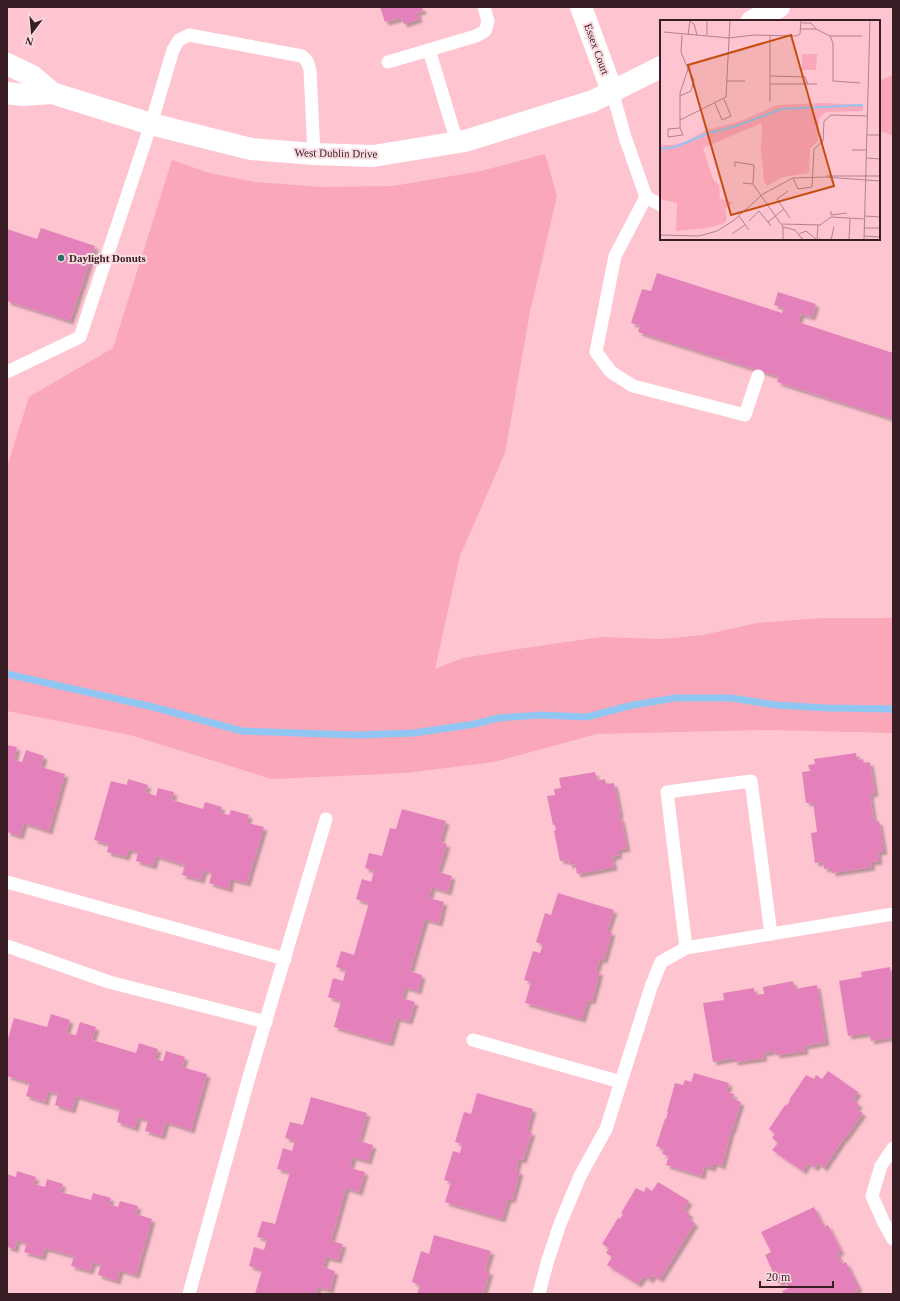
<svg xmlns="http://www.w3.org/2000/svg" width="900" height="1301" font-family="'Times New Roman',serif">
<defs>
<filter id="shadow"><feDropShadow dx="3.5" dy="3.5" stdDeviation="1" flood-color="#0004"/></filter>
</defs>
<rect width="100%" height="100%" fill="#fec5d1"/>
<g fill="#f9a7b9">
<path d="M893,75v61l-14,-6v-49z"/>
<path d="M545,154l12,42 -27,116 -25,141 -45,103 -25,113 28,-11 42,-7 96,-14 61,2 41,-4 54,-12 66,-5h70v115l-124,-3 -172,4 -103,28 -88,11 -134,6 -142,-44 -123,-24v-244l22,-70 84,-49 59,-188 37,13 46,9 67,5 71,-1 88,-15z"/>
</g>
<g fill="none" stroke-linecap="round" stroke-linejoin="round">
<path stroke="#91c5f2" stroke-width="7" d="M7,674l146,33 89,24 114,4 58,-2 61,-9 23,-6 42,-3 47,2 46,-12 42,-7h56l45,7 51,3 66,1"/>
</g>
<g fill="#e480ba" filter="url(#shadow)">
<path d="M380,7h42l1,4 -6,1 2,7 -15,5 -3,-6 -16,4z"/>
<path d="M41,228l54,18 -25,75 -63,-20v-72l30,10z"/>
<path d="M657,273l125,40 2,-5 -10,-3 4,-13 38,12 -4,13 -11,-3 -3,8 95,31v66l-116,-37 2,-5 -141,-45 2,-6 -9,-3 11,-34 9,2z"/>
<path d="M7,745l10,2 -3,13 8,2 4,-12 18,6 -3,11 24,7 -16,57 -25,-8 -4,13 -13,-4z"/>
<path d="M856,753l1,7 6,-1 1,4 6,-1 5,31 -5,1 4,28 5,-1 5,30 -6,1 1,9 -8,1 1,5 -40,6v-5l-8,1 -1,-7 -8,1 -4,-30 6,-1 -4,-30 -7,1 -4,-31 8,-1 -2,-6 7,-1 -1,-5z"/>
<path d="M595,772l2,9 8,-2 1,5 8,-1 6,30h-1l1,6 1,-1 6,30 -9,2 1,5 -7,2 2,10 -37,7 -2,-10 -6,1 -1,-5 -8,1 -6,-30 2,-1 -1,-5h-2l-6,-29 8,-1 -1,-6 7,-1 -2,-10z"/>
<path d="M128,779l20,6 -3,7 11,4 2,-8 16,4 -2,8 31,9 2,-7 17,5 -2,6 9,2 2,-5 18,5 -2,8 17,4 -17,56 -16,-4 -2,10 -20,-6 3,-10 -8,-3 -3,10 -19,-5 3,-10 -29,-9 -3,10 -17,-5 2,-9 -9,-3 -3,8 -19,-5 2,-8 -15,-4 17,-59 16,4z"/>
<path d="M402,809l44,12 -6,21 7,2 -9,28 14,4 -4,16 -16,-5 -3,11 15,4 -5,21 -14,-4 -15,52 12,4 -4,16 -13,-4 -3,11 13,4 -6,19 -12,-3 -7,25 -56,-16 7,-26 -13,-4 5,-19 10,3 3,-11 -10,-3 5,-16 13,4 15,-52 -13,-4 6,-20 9,3 3,-11 -9,-3 4,-15 13,3 8,-28 6,1z"/>
<path d="M558,893l56,17 -7,21 5,1 -8,28 -4,-1 -4,12 4,1 -8,29 -4,-1 -6,19 -57,-16 6,-21 -7,-2 9,-29 7,2 3,-8 -7,-3 9,-29 6,2z"/>
<path d="M890,967l1,6 2,-1v65l-22,4 -2,-8 -21,3 -9,-55 23,-4 -1,-5z"/>
<path d="M793,981l2,8 22,-4 9,57 -22,4 1,5 -29,4 -1,-4 -12,2 1,5 -30,4v-4l-21,4 -10,-59 21,-3 -1,-7 31,-5 1,7 9,-1 -1,-7z"/>
<path d="M51,1014l19,6 -4,13 10,2 4,-13 16,5 -4,13 44,13 3,-10 19,6 -3,10 8,2 3,-10 19,6 -3,10 25,7 -16,56 -25,-8 -4,14 -17,-5 3,-11 -10,-3 -3,11 -18,-6 3,-13 -44,-13 -4,14 -17,-5 3,-11 -10,-3 -3,11 -19,-6 4,-13 -23,-7v-34l7,-24 33,9z"/>
<path d="M828,1071l30,21 -5,8 6,4 -3,5 7,4 -18,25h-1l-20,30 -6,-5 -3,5 -7,-5 -5,8 -31,-21 6,-7 -6,-5 3,-4 -6,-5 16,-24 1,1 4,-5 -1,-1 17,-25 8,4 2,-4 6,4z"/>
<path d="M694,1073l35,10 -2,9 7,2 -1,5 8,3 -9,29h-1l-9,35 -8,-3 -2,5 -8,-2 -2,10 -36,-11 3,-9 -7,-2 2,-5 -8,-3 9,-27h1l2,-7h-1l8,-29 8,2 2,-5 6,2z"/>
<path d="M477,1093l56,16 -6,22 5,1 -9,28 -4,-1 -3,11 4,2 -8,28 -4,-1 -6,20 -57,-17 6,-20 -7,-2 9,-29 7,2 2,-9 -7,-2 9,-30 7,2z"/>
<path d="M311,1097l56,16 -8,28 14,4 -5,16 -15,-4 -3,11 15,4 -6,20 -13,-4 -15,53 12,3 -5,16 -12,-3 -3,10 12,4 -5,19 -12,-3 -2,7h-61l7,-24 -13,-4 5,-19 10,3 3,-11 -10,-2 5,-16 13,3 15,-52 -13,-3 6,-21 9,3 3,-11 -10,-2 5,-16 13,3z"/>
<path d="M17,1171l19,6 -2,7 11,3 2,-8 16,5 -3,8 31,8 2,-7 18,5 -2,6 9,3 2,-6 18,5 -2,8 16,5 -16,56 -16,-5 -3,11 -19,-6 3,-11 -8,-2 -3,9 -19,-5 3,-10 -29,-8 -3,9 -18,-5 3,-9 -10,-3 -2,9 -8,-2v-73l9,3z"/>
<path d="M658,1182l31,19 -5,9 6,4 -2,4 7,5 -35,56 -7,-4 -3,5 -6,-4 -6,8 -31,-19 5,-8 -6,-4 3,-5 -7,-4 16,-26 2,1 3,-5 -2,-1 15,-25 8,4 2,-5 6,4z"/>
<path d="M814,1207l10,20 4,-2 13,26 -4,2 5,11 4,-2 13,26 -3,2 2,4h-74l-2,-3 7,-3 -4,-8 -7,3 -13,-28 6,-3 -10,-20z"/>
<path d="M434,1235l57,16 -6,19 5,2 -7,22h-66l3,-9 -8,-3 9,-31 8,3z"/>
</g>
<g fill="none" stroke-linecap="round" stroke-linejoin="round">
<g stroke="#fff" stroke-width="13">
<path d="M429,50l28,92"/>
<path d="M388,62l88,-26 9,-5 3,-10 -4,-14"/>
<path d="M612,91l13,46 21,60 15,8"/>
<path d="M646,197l-31,59 -19,96 15,20 22,14 112,29 13,-39"/>
<path d="M7,372l73,-35 71,-213 22,-74 6,-10 10,-5 113,21 5,5 3,9 4,84"/>
<path d="M7,882l278,77"/>
<path d="M7,946l102,36 157,40"/>
<path d="M686,948l-19,-156 84,-11 20,153"/>
<path d="M473,1040l148,42"/>
<path d="M893,1148l-12,18 -9,30 12,27 9,16"/>
<path d="M189,1294l60,-217 77,-258"/>
<path d="M539,1294l8,-31 13,-39 20,-48 26,-47 45,-142 10,-25 25,-14 207,-34"/>
</g>
<path stroke="#fff" stroke-width="22" d="M581,7l31,84"/>
<g stroke="#fff" stroke-width="22">
<path d="M752,21l27,-14"/>
<path d="M7,64l25,12 20,17"/>
<path d="M7,93l16,2 29,-2 99,31 100,25 63,5 59,2 92,-15 128,-40 68,-34"/>
</g>
</g>
<circle fill="#287068" stroke="#f9dbe1" stroke-width="1.5" cx="61" cy="258" r="4"/>
<g text-anchor="middle" stroke-width="4" stroke-linejoin="round" paint-order="stroke">
<g font-size="11" fill="#381e24" stroke="#f9dbe1">
<text transform="translate(597 49) rotate(70)" y="4">Essex Court</text>
<text transform="translate(336 153) rotate(1)" y="4">West Dublin Drive</text>
</g>
<g font-size="11" font-weight="bold" fill="#381e24" stroke="#f9dbe1" text-anchor="start">
<text x="69" y="262">Daylight Donuts</text>
</g>
</g>
<g transform="translate(660 20)">
<rect width="220" height="220" fill="#fec5d1"/>
<path d="M142,34h15l-1,16h-14zM163,83l40,2v6l-37,1 -7,6 -1,23 -8,8 -1,24 -26,4 -16,9 -3,-5 -3,-31 1,-27 -59,25 10,31 6,6 1,14 13,3 -8,7 2,10 -2,4 -18,5 -31,3 1,-28 -17,-4v-54h14l13,-4 20,-11 34,-9 36,-16z" fill="#f9a7b9"/>
<path fill="none" stroke="#91c5f2" stroke-width="2" d="M0,129l15,-2 34,-14 24,-6 49,-18 81,-4"/>
<path fill="none" stroke="#af828c" stroke-width="1" d="M47,0v15M30,1l4,3 3,11M142,3h9l5,6M141,9h15l14,7 3,7v38l27,2M4,12l65,6 25,-3 43,1 3,-2 1,-14M28,15l2,-15M170,16h32M110,56l35,1 3,7M67,61h18M110,64h47M20,76l11,-5 3,-11 -6,-11M110,82v-67M55,83l7,17 9,-4 -7,-17M20,100l46,-23 4,-77M20,108v-35l8,-24 -7,-17 1,-17M20,108l3,7 -15,2v-8zM207,115h13M192,130h15M207,138l13,1M75,147v-5l19,3 -1,19M166,156h54M133,158l5,11 14,-2 2,-38 9,-8 1,-20 7,-6 37,1M83,163l10,1 30,43M128,171l-11,8 13,19M171,191v4l16,-2M79,196l10,14M205,196l15,1M89,201l10,-10 12,15M108,202l16,-13M122,204l38,1 11,-8 34,2M158,205l-1,14 9,1M123,207l12,3 8,10M204,208h16M72,214l13,-9M139,214l7,-3 11,9M0,215l39,1 18,-5 16,-10 30,-27 30,-16 32,-1 55,4M204,216l16,1M123,220v-13M171,220l3,-13M189,220l1,-21M204,220l6,-220"/>
<path fill="#c54d11" fill-opacity="0.15" stroke="#c54d11" stroke-width="2" d="M131,15l43,151 -103,29 -43,-150z"/>
<rect width="220" height="220" fill="none" stroke="#381e24" stroke-width="2"/>
</g>
<rect width="900" height="1301" fill="none" stroke="#381e24" stroke-width="16"/>
<g transform="translate(32 32) rotate(196)" stroke="#f9dbe1" stroke-width="3" paint-order="stroke">
<path d="M0-3L7 15L0 10L-7 15Z" fill="#381e24"/>
<text y="-6" font-size="11" font-weight="bold" text-anchor="middle" fill="#381e24">N</text>
</g>
<path d="M760 1281v6h73v-6" fill="none" stroke="#381e24" stroke-width="2"/>
<text x="766" y="1281" font-size="12" fill="#381e24" stroke="#f9dbe1" stroke-width="3" paint-order="stroke">20 m</text>
</svg>
